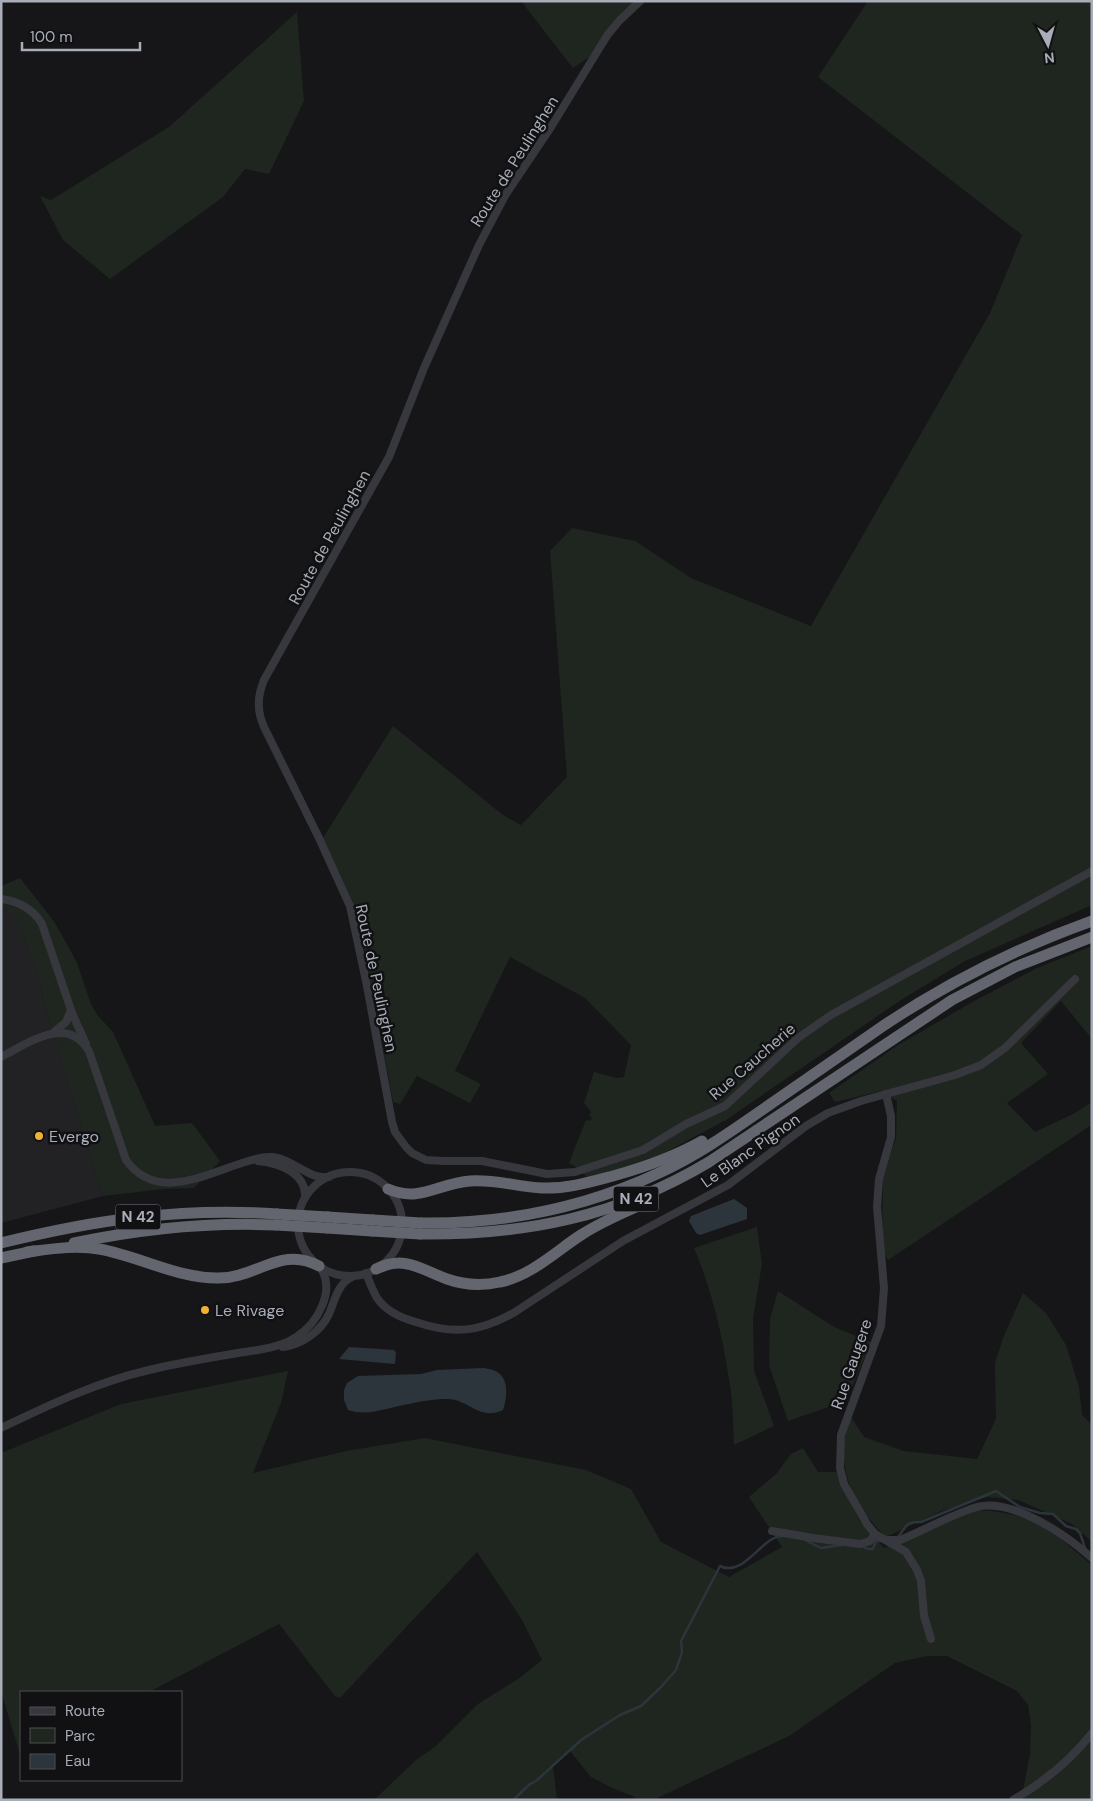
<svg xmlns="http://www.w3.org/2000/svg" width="1093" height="1801" font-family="'DM Sans',sans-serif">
<rect width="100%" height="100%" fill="#161618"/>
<path fill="#222225" d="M1,908l4,1 12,9 20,55 17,65 49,158 -102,27z"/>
<g fill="#1e261f">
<path d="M521,1h126l-24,21 -19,25 -31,21z"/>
<path d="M868,1h224v904l-127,56 -64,39 -175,120 -64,34 -47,16 -28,7 -11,-10 -7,-4 17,-43 4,1 2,-4 -3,-1 2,-4 -7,-9 10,-31 23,6 7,-1 7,-32 -46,-47 -75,-41 -55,114 26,13 -11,19 -53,-27 -17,28 -7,-2 -34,-182 -7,-20 -29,-62 70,-112 110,89 18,10 46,-48 -17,-226 22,-23 63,13 56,37 120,48 179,-313 32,-78 -204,-158z"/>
<path d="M297,12l7,89 -35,73 -24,-5 -22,28 -113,82 -47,-39 -23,-44 11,4 118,-73z"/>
<path d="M20,878l33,42 15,26 9,17 14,41 7,12 15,16 42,94 37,-3 28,38 -26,27 -30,1 -61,7 -49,-158 -17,-65 -20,-55 -12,-9 -4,-1v-22z"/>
<path d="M1092,946v93l-31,-38 -40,42 27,31 -41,29 28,29 40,-19 17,-11v25l-2,-1 -202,134 -6,-11 1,-76 13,-35 1,-37 -15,-10 -47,11 -6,-9 69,-48 78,-45 61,-32z"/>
<path d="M757,1227l5,37 -9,54 1,53 20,55 -40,19c-1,-22 -1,-44 -5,-66 -7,-44 -17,-89 -35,-131z"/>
<path d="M778,1291l56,36 37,15 -25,59 -58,20 -19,-56 1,-46z"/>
<path d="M1023,1293l23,20 20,32 13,42 3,28 10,10v117l-20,-18 -54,-24 -31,-3 -46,14 -55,26c-34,-32 -54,-75 -35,-120l13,20 40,14 73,8 19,-40 -1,-56 8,-25z"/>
<path d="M288,1371l-7,32 -28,70 93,-22 79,-13 161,32 45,19 30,53 68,35 53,-30 -33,-50 27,-23 15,-20 12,-6 15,24h20l8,22 14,27 24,27 91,-37c26,-2 56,7 78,22 13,9 26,22 39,32v235h-71l9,-46 1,-28 -3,-21 -11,-14 -70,-35h-20l-32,7 -106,73 -136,64h-17l-1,-3 -25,-10 -19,-10 -21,-26 -17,15 4,34h-181l-1,-1 41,-39 20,-14 42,-42 40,-25 24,-19 -20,-40 -45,-68c-46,49 -92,97 -137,146l-5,-2 -56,-72 -130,68h-128v66l-20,-67v-238l120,-49z"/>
</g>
<g fill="#2c353c">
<path d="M734,1199l13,9v11l-47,16 -4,-2 -7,-12 2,-5z"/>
<path d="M349,1347l45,3 2,3 -1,11 -56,-5z"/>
<path d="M484,1368c3,1 8,1 11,3 15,6 12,28 8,39 -24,11 -33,-10 -55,-11 -12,0 -27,2 -39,5 -20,3 -41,13 -61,6l-4,-10v-10l3,-7 11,-7 63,-2 16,-4z"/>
</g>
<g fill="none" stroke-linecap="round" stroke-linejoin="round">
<g stroke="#2c353c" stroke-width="2.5">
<path d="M897,1538c9,-10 8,-17 24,-16l75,-31 24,16 20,6 13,1 13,12 10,3 4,4 5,15"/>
<path d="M805,1540l16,8 21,-3"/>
<path d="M862,1546l6,3h5l3,-8h6"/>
<path d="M513,1800l17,-16 6,-3 45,-41 39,-25 21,-9 19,-18 16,-18 6,-18 -1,-11 39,-75c25,12 42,-31 63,-30"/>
</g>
<g stroke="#37383d" stroke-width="8">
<path d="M640,1l-20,19 -12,14 -57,93 -45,67 -27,51 -55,123 -35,89 -125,223c-7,17 -7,31 0,47l55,111 31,68 17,80 25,136 3,10 11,15 6,6 14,7 17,1h39l65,13 28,-2 68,-22 43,-26 39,-18 73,-68 33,-23 261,-144"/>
<path d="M1,899c17,2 32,10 41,25l30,89 14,31"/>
<path d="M54,1032l12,-10 5,-12"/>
<path d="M1,1057c28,-14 66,-43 88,-6l37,109c30,42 77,15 116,3 10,-3 19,-7 30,-6 22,2 36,23 57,20"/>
<path d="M886,1094l5,22v21l-12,42 -2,28 7,81 -3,38 -40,109 -1,33 4,16 23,40 8,10 31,18 11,18 4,11 3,35 7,23"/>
<path d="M258,1161c21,2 49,12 47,37"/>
<circle cx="350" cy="1224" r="52"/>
<path d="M366,1273c3,8 7,18 11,25 9,13 24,20 39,24 38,13 64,10 99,-10l108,-71 105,-56 78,-59 22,-13 33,-12 94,-26 26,-10 24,-17 70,-69"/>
<path d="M283,1347c19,-2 38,-16 46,-33 6,-14 9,-32 25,-38"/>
<path d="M1,1428c48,-23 96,-46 148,-58 29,-7 59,-12 89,-17 20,-3 42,-5 58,-16 22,-14 41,-48 23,-71"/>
<path d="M772,1531l41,7 47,6 10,-3 5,-7"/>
<path d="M886,1540h14c24,-10 53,-26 77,-33 36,-9 89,28 115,51"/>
<path d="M1013,1800c29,-17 58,-40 79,-67"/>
</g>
<g stroke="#63666e" stroke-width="11">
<path d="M388,1189c32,14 51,-6 82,-8 25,-2 48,6 72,7 25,1 48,-6 71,-12 32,-9 61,-19 89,-35"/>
<path d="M328,1217l45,3"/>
<path d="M421,1223c83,1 163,-15 238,-50 37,-17 70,-40 103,-63 41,-28 81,-56 121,-84 64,-43 136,-79 209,-105"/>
<path d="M327,1228l45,3"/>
<path d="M420,1234c106,1 197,-17 289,-72l243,-162 63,-33 77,-30"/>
<path d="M1,1243c93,-23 180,-36 276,-29"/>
<path d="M74,1243c67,-14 134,-21 202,-18"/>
<path d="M27,1252c24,-3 48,-7 72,-3 40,7 77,29 118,29 39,1 64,-33 102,-12"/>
<path d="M1,1258l33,-7"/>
<path d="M376,1269c30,-14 43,0 71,10 17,6 35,7 53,3 31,-6 56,-31 81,-47 20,-13 41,-22 62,-31"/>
</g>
<g stroke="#63666e" stroke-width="11">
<path d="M277,1214l51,3"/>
<path d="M373,1220l48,3"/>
<path d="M276,1225l51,3"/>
<path d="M372,1231l48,3"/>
</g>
</g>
<g fill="#f2b134" stroke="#111113" stroke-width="2">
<circle cx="39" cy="1136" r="5"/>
<circle cx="205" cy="1310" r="5"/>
</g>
<g text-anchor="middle" stroke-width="5" stroke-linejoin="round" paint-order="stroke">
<g fill="#111113" stroke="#7b7e86" stroke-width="1">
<rect x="613.5" y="1186.5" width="45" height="25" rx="4"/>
<rect x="115.5" y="1204.5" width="45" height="25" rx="4"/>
</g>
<g font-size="15" font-weight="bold" fill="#a8adb8">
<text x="636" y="1204">N 42</text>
<text x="138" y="1222">N 42</text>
</g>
<g font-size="16" fill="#a8adb8" stroke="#111113">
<text transform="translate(514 161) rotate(-58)" y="6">Route de Peulinghen</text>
<text transform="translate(329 537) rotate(-61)" y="6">Route de Peulinghen</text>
<text transform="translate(377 978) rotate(78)" y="6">Route de Peulinghen</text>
<text transform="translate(752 1061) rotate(-41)" y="6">Rue Caucherie</text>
<text transform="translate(750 1150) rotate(-35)" y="6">Le Blanc Pignon</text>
<text transform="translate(851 1364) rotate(-71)" y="6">Rue Gaugere</text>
</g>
<g font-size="16" fill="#a8adb8" stroke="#111113" text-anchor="start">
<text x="49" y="1142">Evergo</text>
<text x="215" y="1316">Le Rivage</text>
</g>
</g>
<rect width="1093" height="1801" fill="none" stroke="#a8adb8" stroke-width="5"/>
<rect x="20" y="1691" width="162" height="90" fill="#111113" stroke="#4d4f55"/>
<rect x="30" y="1707" width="25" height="8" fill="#37383d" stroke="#4d4f55"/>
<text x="65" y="1716" font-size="15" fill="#a8adb8">Route</text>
<rect x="30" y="1728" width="25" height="15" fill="#1e261f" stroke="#4d4f55"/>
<text x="65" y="1741" font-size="15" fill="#a8adb8">Parc</text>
<rect x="30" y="1754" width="25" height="15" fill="#2c353c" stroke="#4d4f55"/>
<text x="65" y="1766" font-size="15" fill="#a8adb8">Eau</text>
<g transform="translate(1048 45) rotate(174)" stroke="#111113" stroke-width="4" paint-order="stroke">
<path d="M0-4L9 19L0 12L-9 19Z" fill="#a8adb8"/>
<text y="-8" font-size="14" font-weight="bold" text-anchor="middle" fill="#a8adb8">N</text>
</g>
<path d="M22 42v8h118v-8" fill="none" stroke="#a8adb8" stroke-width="2.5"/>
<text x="30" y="42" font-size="15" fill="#a8adb8" stroke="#111113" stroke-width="4" paint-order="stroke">100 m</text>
</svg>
